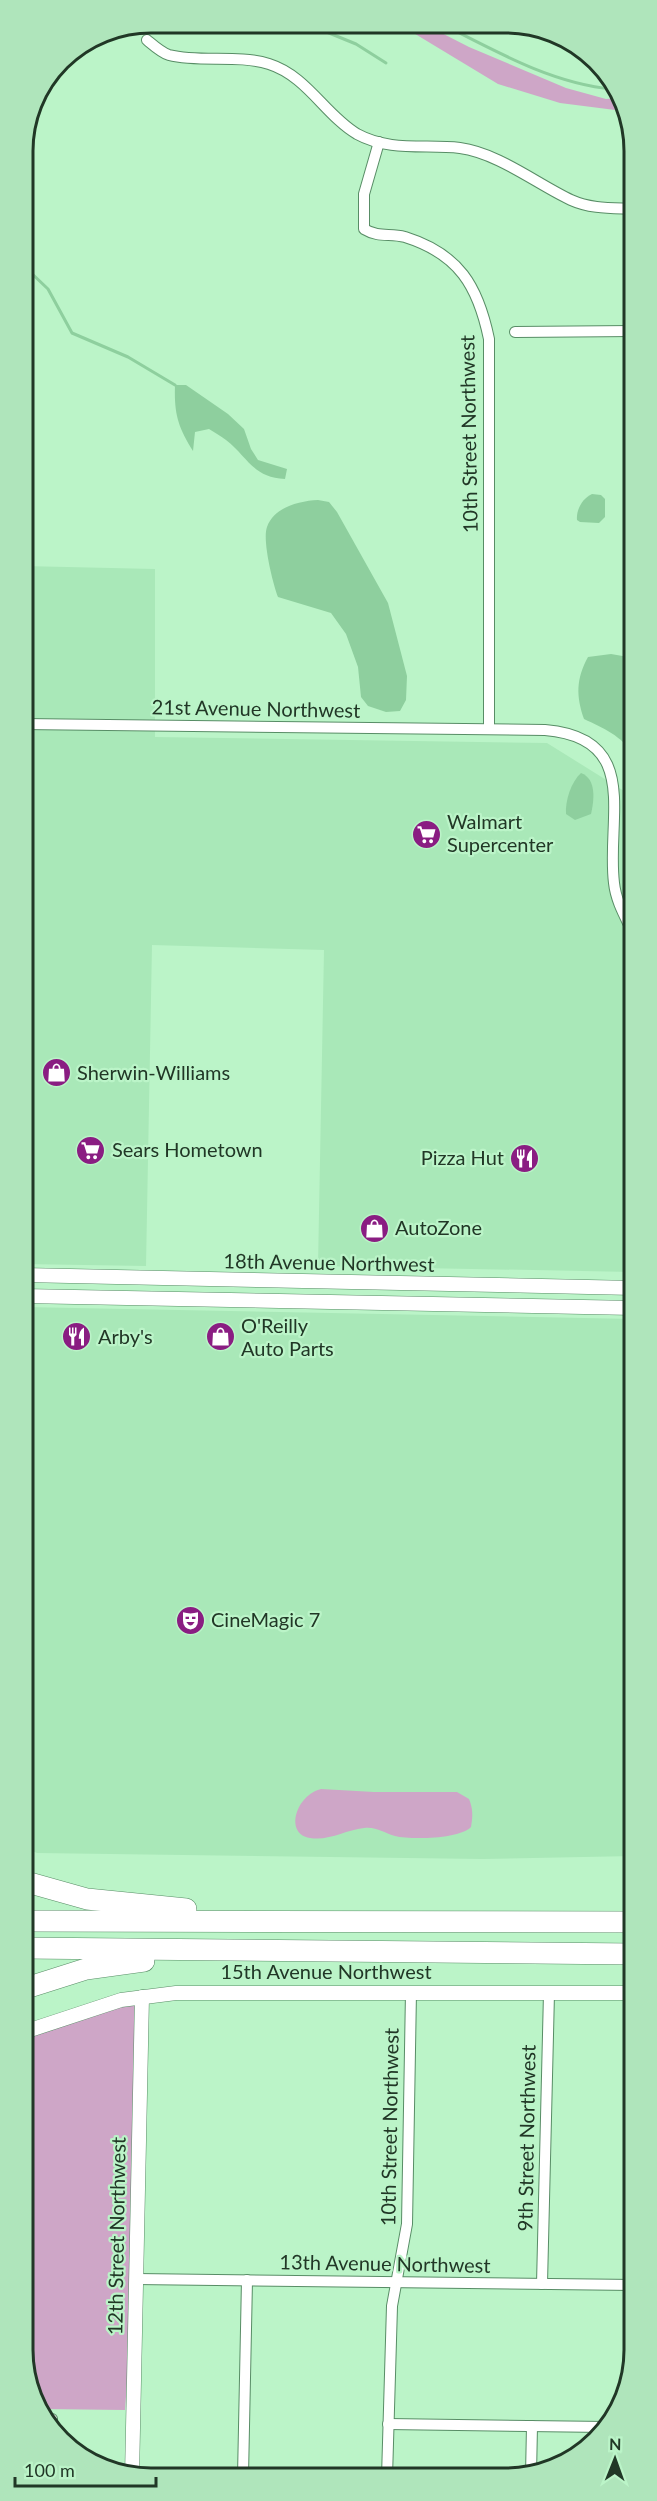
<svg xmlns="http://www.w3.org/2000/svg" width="657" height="2501" font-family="Lato,sans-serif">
<rect width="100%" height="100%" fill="#bbf4c8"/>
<g fill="#a9e8b8">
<path d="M23,566l132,3v168l392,6 77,48 10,1v480l-316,-6 6,-316 -172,-5 -6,321 -123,-2z"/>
<path d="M23,1307l611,12v537l-151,3 -446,-6 -14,-6z"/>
</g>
<g fill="#cea6c7">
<path d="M404,24h20l45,23 97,41 40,11 11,-1 6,13 -63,-8 -62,-19 -96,-58z"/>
<path d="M321,1789l53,3h83l12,7c4,10 4,17 2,28 -11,12 -60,13 -76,9 -10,-3 -20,-10 -31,-8 -19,2 -34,13 -54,10 -26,-4 -14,-43 11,-49z"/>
<path d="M142,1997l-5,255 -12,158 -82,-1 -19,-42v-334z"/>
</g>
<g fill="#8ecf9e">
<path d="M175,385h11l42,29 16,15 7,20 7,11 29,9 -2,10c-33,-2 -37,-22 -59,-39 -5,-4 -11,-7 -17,-11l-14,3 -2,19c-15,-24 -19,-37 -18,-66z"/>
<path d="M592,494l9,1 4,4v18l-6,6 -19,-1 -3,-2c-1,-11 6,-22 15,-26z"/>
<path d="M318,500l11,2 8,10 51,91 19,73 -1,24 -6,11 -14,1 -18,-6 -7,-9 -3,-30 -12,-33 -15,-21 -53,-16c-5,-13 -16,-57 -11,-70 7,-20 32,-26 51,-27z"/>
<path d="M611,654l23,4v97c-12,-19 -31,-27 -50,-36 -8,-23 -8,-40 4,-62z"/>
<path d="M581,773c16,6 13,28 10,41l-16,6 -9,-6c-1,-13 5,-32 15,-41z"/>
</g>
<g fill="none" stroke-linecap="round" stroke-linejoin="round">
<g stroke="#8ecf9e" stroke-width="3">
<path d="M307,24l49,20 30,19"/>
<path d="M442,24c53,27 111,60 171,65"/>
<path d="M23,254l3,14 22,21 24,44 56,24 47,28"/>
</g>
<defs>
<g id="minor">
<path d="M147,40c6,5 15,13 22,15 32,8 68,-1 100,9 38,12 56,51 88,70 33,18 68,10 103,14 38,5 77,36 111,52 20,9 41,8 62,9"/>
<path d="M379,142l-15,52v35c15,9 25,4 41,8 54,17 73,49 84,102v390"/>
<path d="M515,332l118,-1"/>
<path d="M23,724l522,6c97,8 61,88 69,153 2,19 12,35 20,52"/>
<path d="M136,2279l498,6"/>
<path d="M542,2284l7,-291"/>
<path d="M47,2419h5"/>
<path d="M388,2424l218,3"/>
<path d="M531,2475l1,-49"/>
<path d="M243,2476l4,-196"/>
<path d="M387,2477l5,-171 15,-82 4,-232"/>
</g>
<g id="tertiary">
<path d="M23,1275l611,13"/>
<path d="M23,1296l611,12"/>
<path d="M24,2032l97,-32 55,-7h458"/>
<path d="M132,2476l10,-479"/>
</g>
<g id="motorway">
<path d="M23,1881l64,18 99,10"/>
<path d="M23,1921l611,1"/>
<path d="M23,1948l611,6"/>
<path d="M23,1989l63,-20 58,-8"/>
</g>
</defs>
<use href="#minor" stroke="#588d66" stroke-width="12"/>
<use href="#tertiary" stroke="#588d66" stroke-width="15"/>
<use href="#motorway" stroke="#588d66" stroke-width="22"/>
<use href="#minor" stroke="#fff" stroke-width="10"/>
<use href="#tertiary" stroke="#fff" stroke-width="14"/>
<use href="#motorway" stroke="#fff" stroke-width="21"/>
</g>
<defs>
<symbol id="supermarket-disc" viewBox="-11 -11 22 22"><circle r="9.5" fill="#8a1d82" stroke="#bbf4c8"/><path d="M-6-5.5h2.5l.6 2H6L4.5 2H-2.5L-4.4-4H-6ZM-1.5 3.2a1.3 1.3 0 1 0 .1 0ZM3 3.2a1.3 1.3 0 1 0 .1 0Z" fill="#fff"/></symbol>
<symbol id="shop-disc" viewBox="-11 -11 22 22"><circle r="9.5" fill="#8a1d82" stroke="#bbf4c8"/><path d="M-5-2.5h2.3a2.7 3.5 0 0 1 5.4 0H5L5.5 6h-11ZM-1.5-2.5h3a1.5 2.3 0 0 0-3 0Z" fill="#fff"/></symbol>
<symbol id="restaurant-disc" viewBox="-11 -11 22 22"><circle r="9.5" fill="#8a1d82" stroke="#bbf4c8"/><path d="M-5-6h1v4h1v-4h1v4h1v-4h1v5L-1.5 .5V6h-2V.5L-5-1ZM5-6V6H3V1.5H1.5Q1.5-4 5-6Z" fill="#fff"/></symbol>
<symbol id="theatre-disc" viewBox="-11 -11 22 22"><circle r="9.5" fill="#8a1d82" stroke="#bbf4c8"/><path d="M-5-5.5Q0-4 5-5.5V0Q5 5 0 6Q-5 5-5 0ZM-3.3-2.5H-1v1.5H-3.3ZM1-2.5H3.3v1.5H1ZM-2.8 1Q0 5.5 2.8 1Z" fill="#fff"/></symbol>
</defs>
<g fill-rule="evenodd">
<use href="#supermarket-disc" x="410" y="818" width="33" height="33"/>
<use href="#shop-disc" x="40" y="1056" width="33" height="33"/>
<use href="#supermarket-disc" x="74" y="1134" width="33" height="33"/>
<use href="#restaurant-disc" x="508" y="1142" width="33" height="33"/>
<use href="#shop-disc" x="358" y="1212" width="33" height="33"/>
<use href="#restaurant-disc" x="60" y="1320" width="33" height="33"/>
<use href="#shop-disc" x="204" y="1320" width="33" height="33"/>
<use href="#theatre-disc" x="174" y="1604" width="33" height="33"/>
</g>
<g text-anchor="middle" stroke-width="4.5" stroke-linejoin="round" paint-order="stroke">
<g font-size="20" fill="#213726" stroke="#bbf4c8">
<text transform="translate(469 434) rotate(-91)" y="7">10th Street Northwest</text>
<text transform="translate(256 709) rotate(1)" y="7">21st Avenue Northwest</text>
<text transform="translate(329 1263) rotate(1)" y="7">18th Avenue Northwest</text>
<text x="326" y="1979">15th Avenue Northwest</text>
<text transform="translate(390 2127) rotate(-89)" y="7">10th Street Northwest</text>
<text transform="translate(527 2138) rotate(-89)" y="7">9th Street Northwest</text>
<text transform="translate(117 2236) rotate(-89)" y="7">12th Street Northwest</text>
<text transform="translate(385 2264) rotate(1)" y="7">13th Avenue Northwest</text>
</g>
<g font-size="20" fill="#213726" stroke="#bbf4c8" text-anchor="start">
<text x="447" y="829">Walmart<tspan x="447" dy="23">Supercenter</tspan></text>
<text x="77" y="1080">Sherwin-Williams</text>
<text x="112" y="1157">Sears Hometown</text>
<text x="504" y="1165" text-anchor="end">Pizza Hut</text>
<text x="395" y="1235">AutoZone</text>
<text x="241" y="1333">O'Reilly<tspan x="241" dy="23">Auto Parts</tspan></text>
<text x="98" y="1344">Arby's</text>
<text x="211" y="1627">CineMagic 7</text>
</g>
</g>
<path d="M0 0H657V2501H0ZM151 33H506A118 118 0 0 1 624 151V2350A118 118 0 0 1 506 2468H151A118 118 0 0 1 33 2350V151A118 118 0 0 1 151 33Z" fill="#afe5bb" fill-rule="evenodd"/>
<path fill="none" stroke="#213726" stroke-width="3" d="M151 33H506A118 118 0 0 1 624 151V2350A118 118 0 0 1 506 2468H151A118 118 0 0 1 33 2350V151A118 118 0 0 1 151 33Z"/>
<g transform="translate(615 2459) rotate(1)" stroke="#bbf4c8" stroke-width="4.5" paint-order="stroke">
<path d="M0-4.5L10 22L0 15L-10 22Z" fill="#213726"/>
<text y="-9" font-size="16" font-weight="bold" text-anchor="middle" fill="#213726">N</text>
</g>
<path d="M15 2477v9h141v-9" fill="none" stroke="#213726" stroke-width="3"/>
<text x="24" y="2477" font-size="18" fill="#213726" stroke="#bbf4c8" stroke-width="4.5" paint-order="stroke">100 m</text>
</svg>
